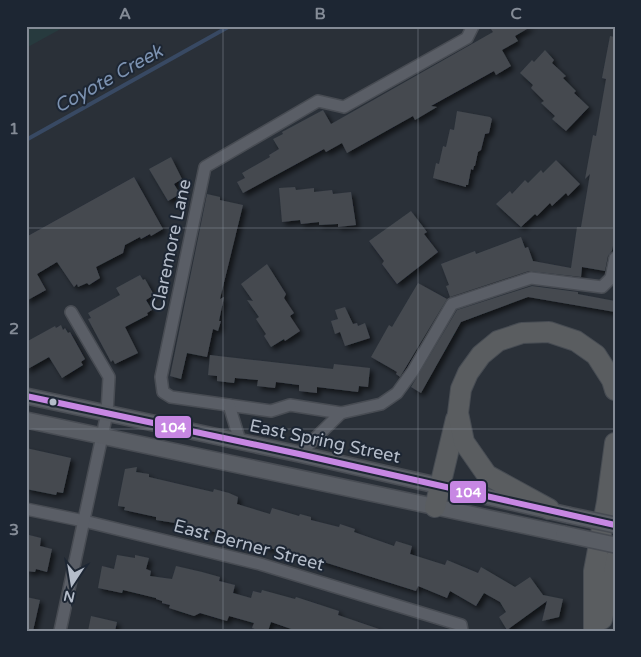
<svg xmlns="http://www.w3.org/2000/svg" width="641" height="657" font-family="'Varela Round',sans-serif">
<defs>
<filter id="shadow"><feDropShadow dx="3.5" dy="3.5" stdDeviation="2.5" flood-color="#0009"/></filter>
</defs>
<rect width="100%" height="100%" fill="#2a3038"/>
<path fill="#273a3e" d="M26,26h40l-40,22z"/>
<g fill="none" stroke-linecap="round" stroke-linejoin="round">
<path stroke="#384963" stroke-width="4" d="M26,140l204,-114"/>
</g>
<g fill="#444950" filter="url(#shadow)">
<path d="M489,26h43l-17,10 3,5 -16,9 9,16 -15,9 -2,-4 -63,35 6,1 -22,13 -2,-4 -66,37 -5,-10 -16,9 -2,-3 -81,44 -6,-11 8,-4 -3,-5 28,-16 -1,-2 10,-6 -6,-10 10,-5 -1,-2 41,-22 8,14 162,-92z"/>
<path d="M610,36l5,1v199l-3,15 -4,5 -3,15 -23,-4 -1,10 -52,-6 -79,26 -4,-11 3,-1 -8,-21 34,-13 1,3 45,-17 4,11 3,-1 5,14 38,7 6,-41h4l9,-53 -5,5 8,-44 3,1 10,-57 -4,-1z"/>
<path d="M545,50l9,10 -2,3 14,13 -3,2 13,13 -2,2 15,14 -23,24 -14,-12 3,-3 -14,-13 3,-2 -13,-13 2,-3 -13,-12 12,-13 2,2z"/>
<path d="M457,111l33,6 2,2 -3,14 -4,1 -4,16 -3,2 -3,14h-1l-1,4 -2,-1 -3,16h-2v2l-33,-9 3,-15 3,1 4,-18 3,1 4,-18 4,1z"/>
<path d="M171,157l11,22 -8,5 6,10 -12,7 -19,-32z"/>
<path d="M556,160l24,24 -12,12 -2,-3 -14,13 -2,-3 -13,13 -2,-2 -14,13 -25,-23 14,-13 2,3 13,-14 3,3 13,-13 2,3z"/>
<path d="M134,177l29,52 -12,7 -1,-2 -9,5 -1,-2 -15,8 -2,8 -27,14 4,11 -11,7 -2,-2 -9,4 -1,-3 -3,3 -17,-25 -20,12 9,16 -20,11v-64z"/>
<path d="M295,187l1,3 18,-2v4l18,-2 1,4 18,-2 5,33 -18,2v-3l-19,1v-3l-18,2 -1,-4 -18,2 -3,-34z"/>
<path d="M207,194l13,3v3l23,5 -23,94 4,-2 -5,24h2l-3,10 -5,-2 -6,28 -20,-4 -6,26 -11,-3z"/>
<path d="M411,211l16,21 -3,2 14,18 -41,32 -15,-20 2,-3 -15,-20z"/>
<path d="M267,264l19,30 -2,4 10,15 -4,3 10,15 -15,10 -1,-2 -13,8 -7,-11 2,-2 -10,-15 3,-2 -12,-17 6,1 -12,-17z"/>
<path d="M140,275l3,5 2,-1 9,16 -8,5 6,10 -5,3 1,2 -23,12 13,26 -23,11 -2,-4 -2,2 -15,-28 -8,-15 3,-1 -3,-5 32,-18 -4,-7z"/>
<path d="M418,283l29,16 -47,78 -4,-3 1,-2 -5,-3 -21,-12 18,-32 3,2z"/>
<path d="M532,286l46,6v2l37,7v11l-87,-15 -67,25 -40,71 -10,-6 46,-77z"/>
<path d="M345,307l8,17 4,-1 1,3 7,-3 5,15 -25,8 -5,-14 -5,2 -4,-13 7,-2 -3,-9z"/>
<path d="M61,325l2,5 2,-2 3,5 2,-1 15,27 -4,3 2,3 -21,13 -13,-21 -23,13v-28l29,-16 1,2z"/>
<path d="M210,355l123,14 1,-5 36,4 -2,19 -9,-1 -1,6 -41,-5v6l-18,-2v-6l-23,-3 -1,6 -18,-2 1,-6 -23,-2 -1,5 -17,-2v-5l-9,-1z"/>
<path d="M26,448l45,10 -8,35 -6,-1 -1,3 -30,-6z"/>
<path d="M137,467l-1,5 13,2v3l64,15 1,-3 15,4 9,4 -1,7 33,10 2,-6 27,8 1,-2 11,3v3l28,7 1,-3 15,5 -1,3 40,14 2,-5 16,5 -2,8 35,11 2,-5 31,13 3,-6 34,20 15,-10 13,18 20,4 -4,18 -17,4 5,-20 -40,29 -8,-13 7,-5 -6,-10 -16,-9 -8,13 -26,-15 -3,7 -29,-12 -2,5 -108,-34 -1,1 -75,-20 1,-1 -45,-12 -32,-5v-3l-32,-7 1,-3 -7,-1v-2l7,-35z"/>
<path d="M29,535l12,3 -1,8 12,3 -5,23 -11,-3 -1,3 -9,-1v-26z"/>
<path d="M117,555l18,3v-3l14,3 -3,11 5,2 -1,5 22,3 4,-13 26,6 18,5 -1,4 16,4 -2,8 18,5 2,-7 8,2 1,-3 33,9 1,-2 43,14 -1,4 41,14 -1,2h-81l-26,-9 -3,9h-8l-8,-3 2,-5 -25,-7 -2,5 -27,-8 -6,3 -25,-8 1,-3 -8,-2v-2l-6,-2v-1l-33,-8 -1,3 -24,-5 4,-22 12,3z"/>
<path d="M26,597l14,3 -7,31h-7z"/>
<path d="M91,616l26,6 -2,9h-27z"/>
</g>
<g fill="none" stroke-linecap="round" stroke-linejoin="round">
<defs>
<g id="street">
<path d="M473,26l-6,12 -123,69 -26,-6 -113,66 -44,210 2,15 8,5 100,14 19,-6 51,8 40,-9 16,-11 16,-22 39,-67 79,-26 71,9 9,-9 4,-20"/>
<path d="M229,405l11,36"/>
<path d="M299,454l42,-41"/>
<path d="M26,509l58,12 176,43 201,61 1,6"/>
<path d="M60,631l47,-218 2,-36 -38,-65"/>
</g>
<g id="secondary">
<path d="M26,396l273,58 269,61"/>
<path d="M26,420l538,114"/>
</g>
<g id="highway">
<path d="M435,507l21,-88"/>
<path d="M549,509l-62,-34 -23,-33 -6,-29 3,-24 7,-16 13,-18 17,-14 24,-8 27,-1 27,9 20,14 16,25 3,10"/>
<path d="M602,619l13,-59"/>
<path d="M594,631v-60l13,-69 8,-59"/>
</g>
</defs>
<use href="#street" stroke="#484c53" stroke-width="14"/>
<use href="#secondary" stroke="#484c53" stroke-width="18"/>
<use href="#highway" stroke="#474c53" stroke-width="22"/>
<use href="#street" stroke="#5a5e66" stroke-width="11"/>
<use href="#secondary" stroke="#595d64" stroke-width="15"/>
<use href="#highway" stroke="#5a5d60" stroke-width="20"/>
<defs>
<g id="secondary-bridge">
<path d="M568,515l47,10"/>
<path d="M564,534l51,11"/>
</g>
</defs>
<use href="#secondary-bridge" stroke="#484c53" stroke-width="18" stroke-linecap="butt"/>
<use href="#secondary-bridge" stroke="#595d64" stroke-width="15"/>
<defs>
<path id="bus-1" d="M26,396l273,58 316,71"/>
</defs>
<use href="#bus-1" stroke="#1d2633" stroke-width="10"/>
<use href="#bus-1" stroke="#c787e3" stroke-width="6"/>
</g>
<path fill="none" stroke="#848b96" stroke-width="1" stroke-opacity="0.55" d="M223,26v605M418,26v605M26,228h589M26,429h589"/>
<circle fill="#b4bcc9" stroke="#1d2633" stroke-width="2" cx="53" cy="402" r="4.5"/>
<g text-anchor="middle" stroke-width="4" stroke-linejoin="round" paint-order="stroke">
<g font-size="18" fill="#b4bcc9" stroke="#1d2633">
<text transform="translate(171 245) rotate(-78)" y="6">Claremore Lane</text>
<text transform="translate(325 441) rotate(12)" y="6">East Spring Street</text>
<text transform="translate(249 545) rotate(15)" y="6">East Berner Street</text>
</g>
<g font-size="19" font-style="italic" fill="#7c92b1" stroke="#1d2633">
<text transform="translate(108 78) rotate(-29)" y="7">Coyote Creek</text>
</g>
</g>
<g stroke="#1d2633" stroke-width="2">
<rect x="154" y="415" width="38" height="24" rx="5" fill="#c787e3"/>
<rect x="449" y="480" width="38" height="24" rx="5" fill="#c787e3"/>
</g>
<g font-size="14" text-anchor="middle" font-weight="bold" fill="#fff">
<text x="173" y="432">104</text>
<text x="468" y="497">104</text>
</g>
<rect width="641" height="657" fill="none" stroke="#1d2633" stroke-width="55"/>
<g transform="translate(72 584) rotate(192)" stroke="#1d2633" stroke-width="4" paint-order="stroke">
<path d="M0-4L9 19L0 12L-9 19Z" fill="#b4bcc9"/>
<text y="-8" font-size="14" font-weight="bold" text-anchor="middle" fill="#b4bcc9">N</text>
</g>
<rect x="28" y="28" width="586" height="602" fill="none" stroke="#848b96" stroke-width="2"/>
<g font-size="16" text-anchor="middle" font-weight="bold" fill="#848b96">
<text x="125" y="19">A</text>
<text x="320" y="19">B</text>
<text x="516" y="19">C</text>
<text x="14" y="134">1</text>
<text x="14" y="334">2</text>
<text x="14" y="535">3</text>
</g>
</svg>
